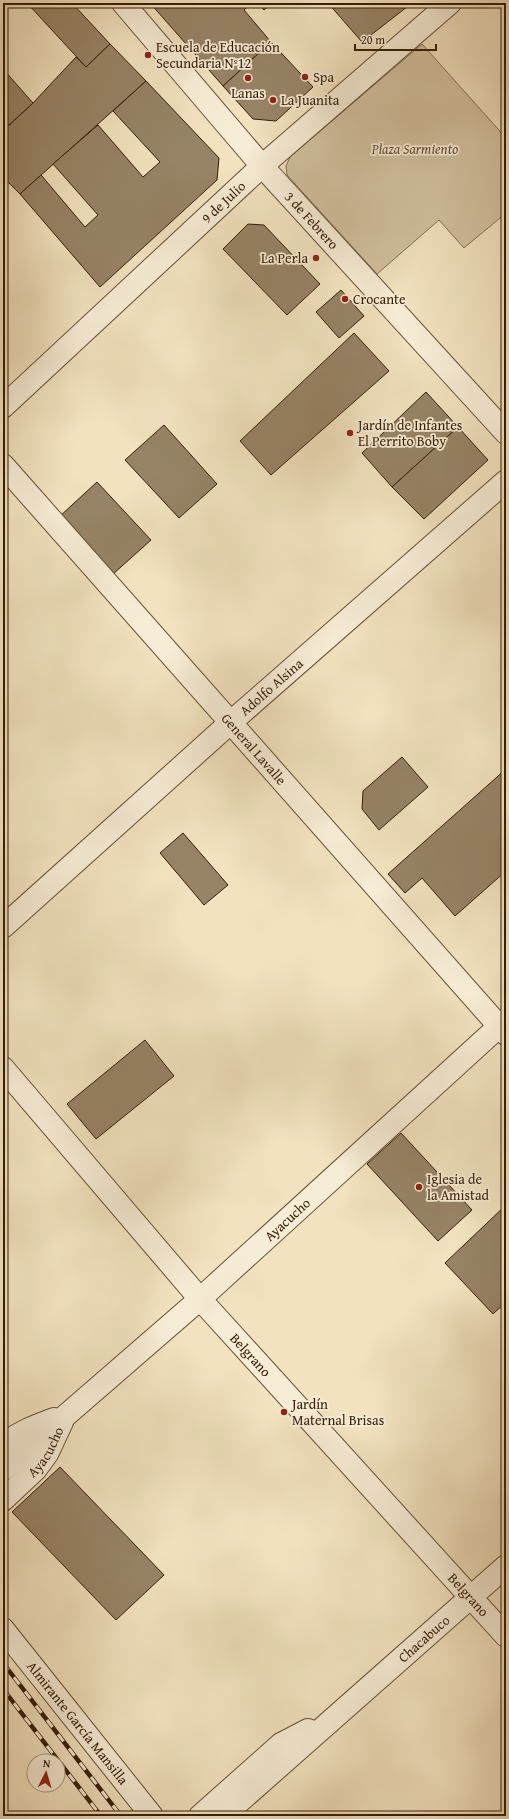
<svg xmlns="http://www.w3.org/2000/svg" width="509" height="1819" font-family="'Gentium Book Plus',serif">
<rect width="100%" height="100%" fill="#f2e2bf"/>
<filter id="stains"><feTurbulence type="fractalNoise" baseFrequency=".005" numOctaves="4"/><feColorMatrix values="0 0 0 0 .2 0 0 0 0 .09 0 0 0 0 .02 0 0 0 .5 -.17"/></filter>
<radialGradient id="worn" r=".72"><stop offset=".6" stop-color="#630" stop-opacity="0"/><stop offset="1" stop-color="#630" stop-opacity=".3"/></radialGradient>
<path fill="#d2c09f" stroke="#846e52" d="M422,44l84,94v75l-42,35 -25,-28 -62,54 -90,-99 -1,-9 4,-9z"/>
<g fill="#978366" stroke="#351c05">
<path d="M27,3h45l38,41 -24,23z"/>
<path d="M150,3h102l-8,7 27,32 -48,44z"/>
<path d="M258,3h14l-8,7z"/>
<path d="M328,3h84l-50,39z"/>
<path d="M271,42l42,45 -37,34 -23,-2 -30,-33z"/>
<path d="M110,44l36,37 -126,113 -17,-17v-46l30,-28 43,-46 10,10z"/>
<path d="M3,69l30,34 -24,22 -6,-7z"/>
<path d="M146,81l73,77 -2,22 -117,107 -80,-93 21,-19 44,52 13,-12 -45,-51 45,-39 45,52 17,-15 -47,-51z"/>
<path d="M248,224l16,1 56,59 -33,31 -64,-66z"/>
<path d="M341,290l23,26 -25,22 -23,-26z"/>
<path d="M354,333l35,38 -118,104 -31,-34z"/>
<path d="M426,392l32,35 -66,60 -30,-34z"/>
<path d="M164,425l53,59 -38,34 -54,-58z"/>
<path d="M458,427l30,33 -64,59 -32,-32z"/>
<path d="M97,482l54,58 -39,35 -53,-58z"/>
<path d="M402,757l26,30 -49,43 -17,-21 1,-18z"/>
<path d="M506,769v102l-51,45 -33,-38 -17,15 -17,-19z"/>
<path d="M183,833l45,52 -24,20 -44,-52z"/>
<path d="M145,1040l29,36 -78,63 -29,-35z"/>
<path d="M401,1133l71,77 -34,31 -71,-77z"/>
<path d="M506,1205v97l-13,12 -48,-51z"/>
<path d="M60,1467l104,108 -48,45 -104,-108z"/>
</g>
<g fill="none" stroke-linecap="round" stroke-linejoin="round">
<defs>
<g id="minor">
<path id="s1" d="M123,3l139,163 244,267"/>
<path id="s2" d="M3,407l259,-241 188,-163"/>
<path id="s3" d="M3,465l503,569"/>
<path id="s4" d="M3,927l227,-204 276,-242"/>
<path id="s5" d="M3,1068l197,231 306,337"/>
<path d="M3,1445c16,-13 32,-19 51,-26"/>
<path id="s6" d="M3,1470l197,-171 306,-279"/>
<path id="s7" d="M3,1500l33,-31 11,-15 15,-32"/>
<path id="s8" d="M3,1629l149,187"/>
<path d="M200,1816l81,-72 27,-14"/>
<path id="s9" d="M223,1816l283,-250"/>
</g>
</defs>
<use href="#minor" stroke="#644e34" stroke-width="24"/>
<use href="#minor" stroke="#f7ecd5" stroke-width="22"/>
<defs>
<g id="rail">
<path d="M3,1663l118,153"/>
<path d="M3,1689l98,127"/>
</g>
</defs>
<use href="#rail" stroke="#351c05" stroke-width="4.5"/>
<use href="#rail" stroke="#f7ecd5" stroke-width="3" stroke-dasharray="9" stroke-linecap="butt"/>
</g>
<g fill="#8f2418" stroke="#f7ecd5" stroke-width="1.5">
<circle cx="148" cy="55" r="4"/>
<circle cx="305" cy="77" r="4"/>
<circle cx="248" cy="78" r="4"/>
<circle cx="273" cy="100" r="4"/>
<circle cx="316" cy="258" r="4"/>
<circle cx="345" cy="299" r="4"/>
<circle cx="350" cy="433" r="4"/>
<circle cx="419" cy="1187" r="4"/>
<circle cx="284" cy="1412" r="4"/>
</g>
<g text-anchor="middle" stroke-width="3.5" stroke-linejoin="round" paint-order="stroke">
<g font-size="14" fill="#351c05" stroke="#f7ecd5" text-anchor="start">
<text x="156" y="52">Escuela de Educación<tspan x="156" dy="16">Secundaria Nº12</tspan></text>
<text x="313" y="82">Spa</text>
<text x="248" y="98" text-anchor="middle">Lanas</text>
<text x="281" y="105">La Juanita</text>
<text x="308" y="263" text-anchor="end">La Perla</text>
<text x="353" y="304">Crocante</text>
<text x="358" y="430">Jardín de Infantes<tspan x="358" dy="16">El Perrito Boby</tspan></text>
<text x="427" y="1184">Iglesia de<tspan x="427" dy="16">la Amistad</tspan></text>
<text x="292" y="1409">Jardín<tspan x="292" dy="16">Maternal Brisas</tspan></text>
</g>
<g font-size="14" font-style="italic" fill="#644d33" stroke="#f7ecd5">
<text x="415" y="154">Plaza Sarmiento</text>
</g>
<g font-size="14" fill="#351c05" stroke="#f7ecd5">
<text dy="5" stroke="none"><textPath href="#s2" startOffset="301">9 de Julio</textPath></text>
<text dy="5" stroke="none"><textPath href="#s1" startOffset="288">3 de Febrero</textPath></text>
<text dy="5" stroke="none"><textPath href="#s4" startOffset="360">Adolfo Alsina</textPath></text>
<text dy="5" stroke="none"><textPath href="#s3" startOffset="379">General Lavalle</textPath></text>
<text dy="5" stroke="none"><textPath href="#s6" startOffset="379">Ayacucho</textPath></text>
<text dy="5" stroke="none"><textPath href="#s5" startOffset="379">Belgrano</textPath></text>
<text dy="5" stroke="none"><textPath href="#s7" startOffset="65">Ayacucho</textPath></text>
<text dy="5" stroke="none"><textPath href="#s5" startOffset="703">Belgrano</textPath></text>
<text dy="5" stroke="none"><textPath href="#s9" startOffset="268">Chacabuco</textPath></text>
<text dy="5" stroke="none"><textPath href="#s8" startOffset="120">Almirante García Mansilla</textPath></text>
</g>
</g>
<rect width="509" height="1819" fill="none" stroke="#f2e2bf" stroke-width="16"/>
<rect x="4" y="4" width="501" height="1811" fill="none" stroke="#351c05" stroke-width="2"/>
<rect x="8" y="8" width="493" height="1803" fill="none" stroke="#351c05"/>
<g transform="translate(46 1773) rotate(5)"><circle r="19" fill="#f7ecd5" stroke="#a99982"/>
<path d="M0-3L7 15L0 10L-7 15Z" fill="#8f2418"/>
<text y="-6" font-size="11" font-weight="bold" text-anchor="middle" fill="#351c05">N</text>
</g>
<path d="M355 44v6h81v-6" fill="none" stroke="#351c05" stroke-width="2"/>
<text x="361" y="44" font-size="12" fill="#351c05" stroke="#f7ecd5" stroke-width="3" paint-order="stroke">20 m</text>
<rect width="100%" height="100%" filter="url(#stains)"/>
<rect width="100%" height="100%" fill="url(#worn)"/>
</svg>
